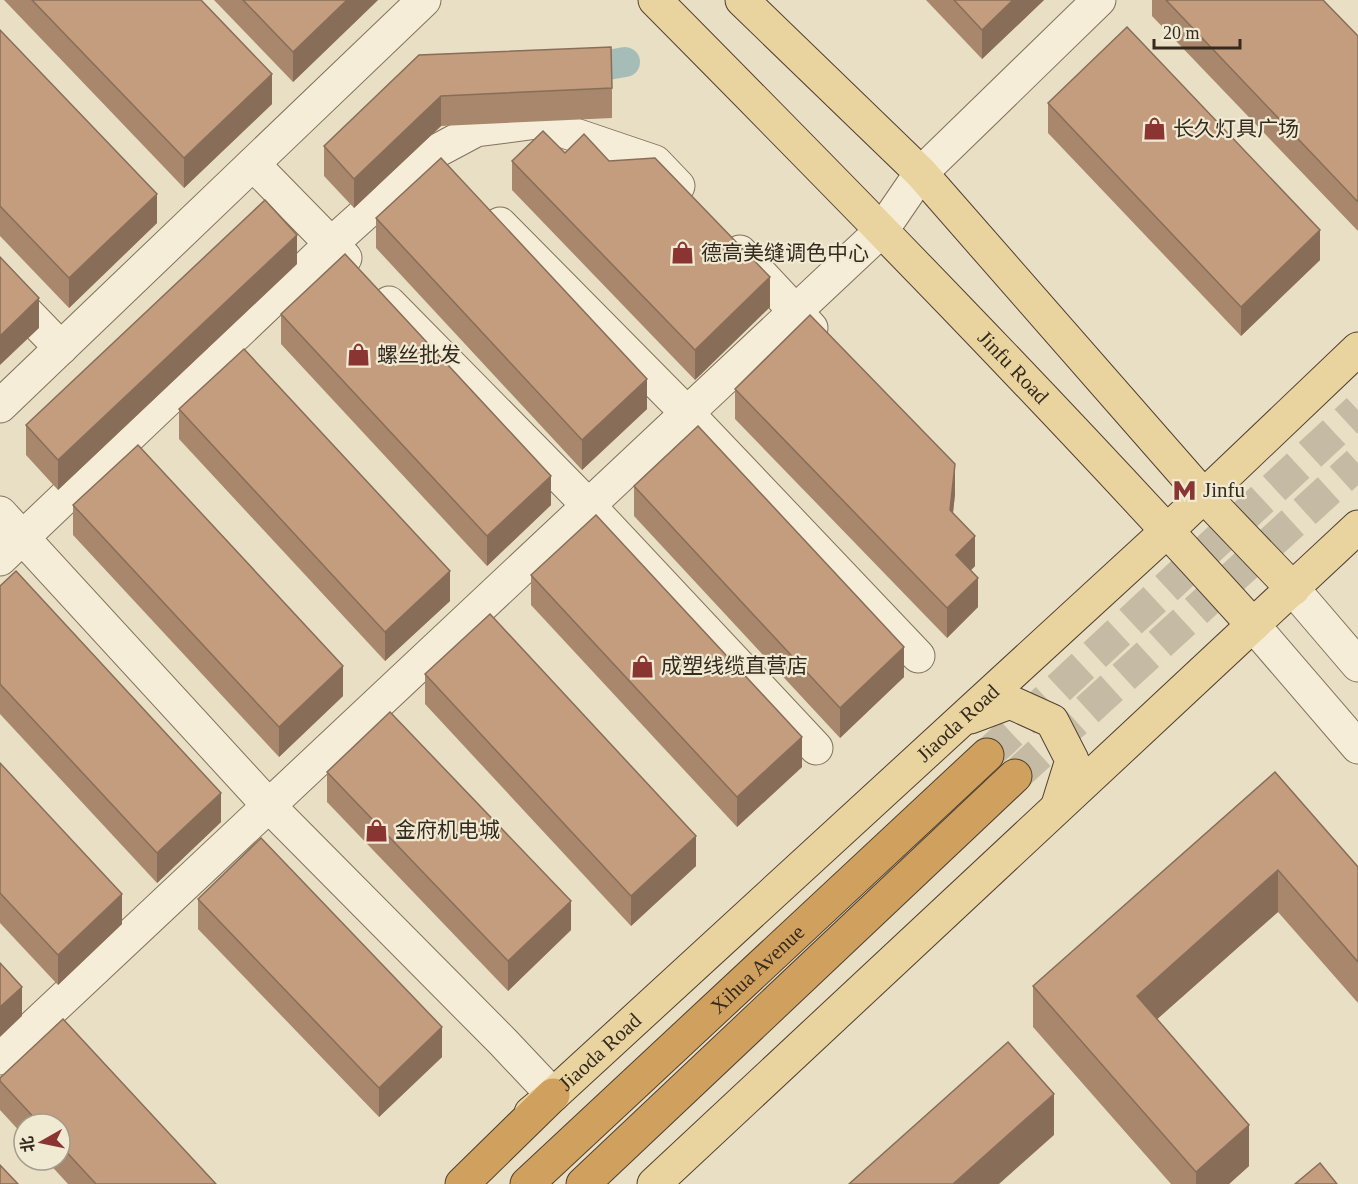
<svg xmlns="http://www.w3.org/2000/svg" width="1358" height="1184" font-family="'Times New Roman','Noto Sans SC',serif">
<rect width="100%" height="100%" fill="#e9dfc5"/>
<g fill="none" stroke-linecap="round" stroke-linejoin="round">
<path stroke="#a6bdb7" stroke-width="30" d="M602,66l23,-4"/>
<g stroke="#c5bba4" stroke-width="33" stroke-dasharray="33 16" stroke-linecap="butt">
<path d="M987,755l371,-345"/>
<path d="M1015,776l343,-313"/>
</g>
<defs>
<g id="minor">
<path d="M253,164l92,94"/>
<path d="M500,224l187,189 231,243"/>
<path d="M740,252l71,76"/>
<path d="M0,285l61,63"/>
<path d="M389,303l200,203 227,242"/>
<path d="M0,406l424,-406"/>
<path d="M0,513l269,293 234,236 50,53"/>
<path d="M0,559l331,-315 100,-90 45,-24 61,-8 118,40 23,24"/>
<path d="M1293,589l65,76"/>
<path d="M1253,625l105,122"/>
<path d="M0,1058l882,-828 39,-57 178,-173"/>
</g>
<g id="major">
<path id="s1" d="M655,0c203,205 405,411 598,625"/>
<path d="M742,0l179,173 282,322 90,94"/>
<path d="M970,717l40,-15 42,19 20,39 -14,45"/>
<path id="s2" d="M531,1113l22,-18 614,-564 191,-182"/>
<path d="M654,1184l704,-657"/>
</g>
<g id="highway">
<path d="M462,1184l91,-89"/>
<path id="s3" d="M527,1184l460,-429"/>
<path d="M583,1184l432,-408"/>
</g>
</defs>
<use href="#minor" stroke="#82725d" stroke-width="35"/>
<use href="#major" stroke="#504031" stroke-width="35"/>
<use href="#highway" stroke="#504031" stroke-width="35"/>
<use href="#minor" stroke="#f5edd7" stroke-width="33"/>
<use href="#major" stroke="#e9d4a0" stroke-width="33"/>
<use href="#highway" stroke="#d0a15e" stroke-width="33"/>
</g>
<g fill="#a8876c">
<path d="M4,0h197l71,104 -88,84z"/>
<path d="M214,0h164l-85,82z"/>
<path d="M926,0h118l-62,59z"/>
<path d="M1152,0h171l35,36v195l-206,-215z"/>
<path d="M0,30l157,193 -88,85 -69,-72z"/>
<path d="M419,55l193,33v30l-171,8 -87,82 -30,-32v-30z"/>
<path d="M1048,103l272,157 -79,76 -193,-203z"/>
<path d="M565,153l44,8 161,146 -75,73 -183,-190v-29z"/>
<path d="M376,218l271,191 -65,61 -206,-222z"/>
<path d="M297,264l-239,226 -32,-35v-30z"/>
<path d="M281,314l270,191 -64,61 -206,-222z"/>
<path d="M735,389l220,105 -2,19 22,53 -4,4 7,37 -31,31 -212,-219z"/>
<path d="M179,409l271,192 -65,60 -206,-222z"/>
<path d="M634,486l270,191 -64,61 -206,-222z"/>
<path d="M73,505l270,191 -64,61 -206,-222z"/>
<path d="M531,575l271,192 -65,60 -206,-222z"/>
<path d="M0,586l221,236 -64,61 -157,-169z"/>
<path d="M425,674l271,192 -65,60 -206,-222z"/>
<path d="M0,763l122,161 -64,61 -58,-62z"/>
<path d="M327,772l244,158 -63,61 -181,-189z"/>
<path d="M1275,772l83,95v136l-80,-91 -121,107 92,147 -20,18h-58l-138,-157v-41z"/>
<path d="M198,899l244,158 -63,60 -181,-188z"/>
<path d="M0,1078l216,106h-148l-22,-24h14v-36h-36v12l-24,-26z"/>
</g>
<g fill="#886e58">
<path d="M347,0h31l-85,82v-30z"/>
<path d="M1013,0h31l-62,59v-29z"/>
<path d="M272,74v30l-88,84v-30z"/>
<path d="M441,96v30l-87,82v-29z"/>
<path d="M157,194v29l-88,85v-30z"/>
<path d="M1320,230v30l-79,76v-29z"/>
<path d="M297,235v29l-239,226v-30z"/>
<path d="M770,277v30l-75,73v-30z"/>
<path d="M39,298v30l-39,37v-29z"/>
<path d="M647,379v30l-65,61v-30z"/>
<path d="M955,464v30l-5,46v-30z"/>
<path d="M551,476v29l-64,61v-30z"/>
<path d="M975,536v30l-19,19v-30z"/>
<path d="M450,571v30l-65,60v-29z"/>
<path d="M978,578v29l-31,31v-30z"/>
<path d="M904,647v30l-64,61v-30z"/>
<path d="M343,666v30l-64,61v-30z"/>
<path d="M802,737v30l-65,60v-30z"/>
<path d="M221,793v29l-64,61v-30z"/>
<path d="M696,836v30l-65,60v-30z"/>
<path d="M1278,870v42l-141,125v-41z"/>
<path d="M122,894v30l-64,61v-30z"/>
<path d="M571,901v29l-63,61v-30z"/>
<path d="M22,987v29l-22,21v-30z"/>
<path d="M442,1027v30l-63,60v-29z"/>
<path d="M1054,1094v41l-55,49h-46z"/>
<path d="M1249,1125v41l-20,18h-33v-12z"/>
</g>
<g fill="#c39d7e" stroke="#886e58" stroke-width="1.5">
<path d="M32,0h169l71,74 -88,84z"/>
<path d="M243,0h104l-54,52z"/>
<path d="M954,0h59l-31,30z"/>
<path d="M1166,0h157l35,36v166z"/>
<path d="M1127,27l193,203 -79,77 -193,-204z"/>
<path d="M0,30l157,164 -88,84 -69,-72z"/>
<path d="M611,47l1,41 -171,8 -87,83 -30,-33 95,-91z"/>
<path d="M543,131l22,22 19,-19 25,27 46,-3 115,119 -75,73 -183,-189z"/>
<path d="M441,158l206,221 -65,61 -206,-222z"/>
<path d="M265,200l32,35 -239,225 -32,-35z"/>
<path d="M345,254l206,222 -64,60 -206,-222z"/>
<path d="M0,257l39,41 -39,38z"/>
<path d="M810,315l145,149 -5,46 25,26 -19,19 22,23 -31,30 -212,-219z"/>
<path d="M244,349l206,222 -65,61 -206,-223z"/>
<path d="M698,426l206,221 -64,61 -206,-222z"/>
<path d="M138,445l205,221 -64,61 -206,-222z"/>
<path d="M596,515l206,222 -65,60 -206,-222z"/>
<path d="M16,571l205,222 -64,60 -157,-169v-98z"/>
<path d="M490,614l206,222 -65,60 -206,-222z"/>
<path d="M390,712l181,189 -63,60 -181,-189z"/>
<path d="M0,763l122,131 -64,61 -58,-62z"/>
<path d="M1275,772l83,95v95l-80,-92 -141,126 112,129 -53,47 -163,-186z"/>
<path d="M261,838l181,189 -63,61 -181,-189z"/>
<path d="M0,963l22,24 -22,20z"/>
<path d="M63,1019l153,165h-120l-36,-39v-21h-20l-40,-43v-3z"/>
<path d="M1008,1042l46,52 -101,90h-104z"/>
<path d="M1320,1163l17,21h-42z"/>
<path d="M0,1165l18,19h-18z"/>
</g>
<defs>
<symbol id="shop-bare" viewBox="-9 -9 18 18"><path d="M-5-2.5h2.3a2.7 3.5 0 0 1 5.4 0H5L5.5 6h-11ZM-1.5-2.5h3a1.5 2.3 0 0 0-3 0Z" fill="#8b3533" stroke="#f1ead3" stroke-width="2.5" paint-order="stroke"/></symbol>
<symbol id="metro-bare" viewBox="-9 -9 18 18"><path d="M-5.5 5V-5H-3L0 0L3-5H5.5V5H3V-.5L0 4L-3-.5V5Z" fill="#8b3533" stroke="#f1ead3" stroke-width="2.5" paint-order="stroke"/></symbol>
</defs>
<g fill-rule="evenodd">
<use href="#shop-bare" x="1138" y="112" width="33" height="33"/>
<use href="#shop-bare" x="666" y="236" width="33" height="33"/>
<use href="#shop-bare" x="342" y="338" width="33" height="33"/>
<use href="#metro-bare" x="1168" y="474" width="33" height="33"/>
<use href="#shop-bare" x="626" y="650" width="33" height="33"/>
<use href="#shop-bare" x="360" y="814" width="33" height="33"/>
</g>
<g text-anchor="middle" stroke-width="4.5" stroke-linejoin="round" paint-order="stroke">
<g font-size="21" fill="#342a1f" stroke="#f1ead3" text-anchor="start">
<text x="1173" y="136">长久灯具广场</text>
<text x="701" y="260">德高美缝调色中心</text>
<text x="377" y="362">螺丝批发</text>
<text x="1203" y="497">Jinfu</text>
<text x="661" y="673">成塑线缆直营店</text>
<text x="395" y="837">金府机电城</text>
</g>
<g font-size="21" fill="#342a1f" stroke="#f1ead3">
<text dy="7" stroke="none"><textPath href="#s1" startOffset="513">Jinfu Road</textPath></text>
<text dy="7" stroke="none"><textPath href="#s2" startOffset="578">Jiaoda Road</textPath></text>
<text dy="7" stroke="none"><textPath href="#s3" startOffset="315">Xihua Avenue</textPath></text>
<text dy="7" stroke="none"><textPath href="#s2" startOffset="92">Jiaoda Road</textPath></text>
</g>
</g>
<g transform="translate(42 1142) rotate(261)"><circle r="28" fill="#f1ead3" stroke="#a59d8b" stroke-width="1.5"/>
<path d="M0-4.5L10 22L0 15L-10 22Z" fill="#8b3533"/>
<text y="-9" font-size="16" font-weight="bold" text-anchor="middle" fill="#342a1f">北</text>
</g>
<path d="M1154 39v9h86v-9" fill="none" stroke="#342a1f" stroke-width="3"/>
<text x="1163" y="39" font-size="18" fill="#342a1f" stroke="#f1ead3" stroke-width="4.5" paint-order="stroke">20 m</text>
</svg>
